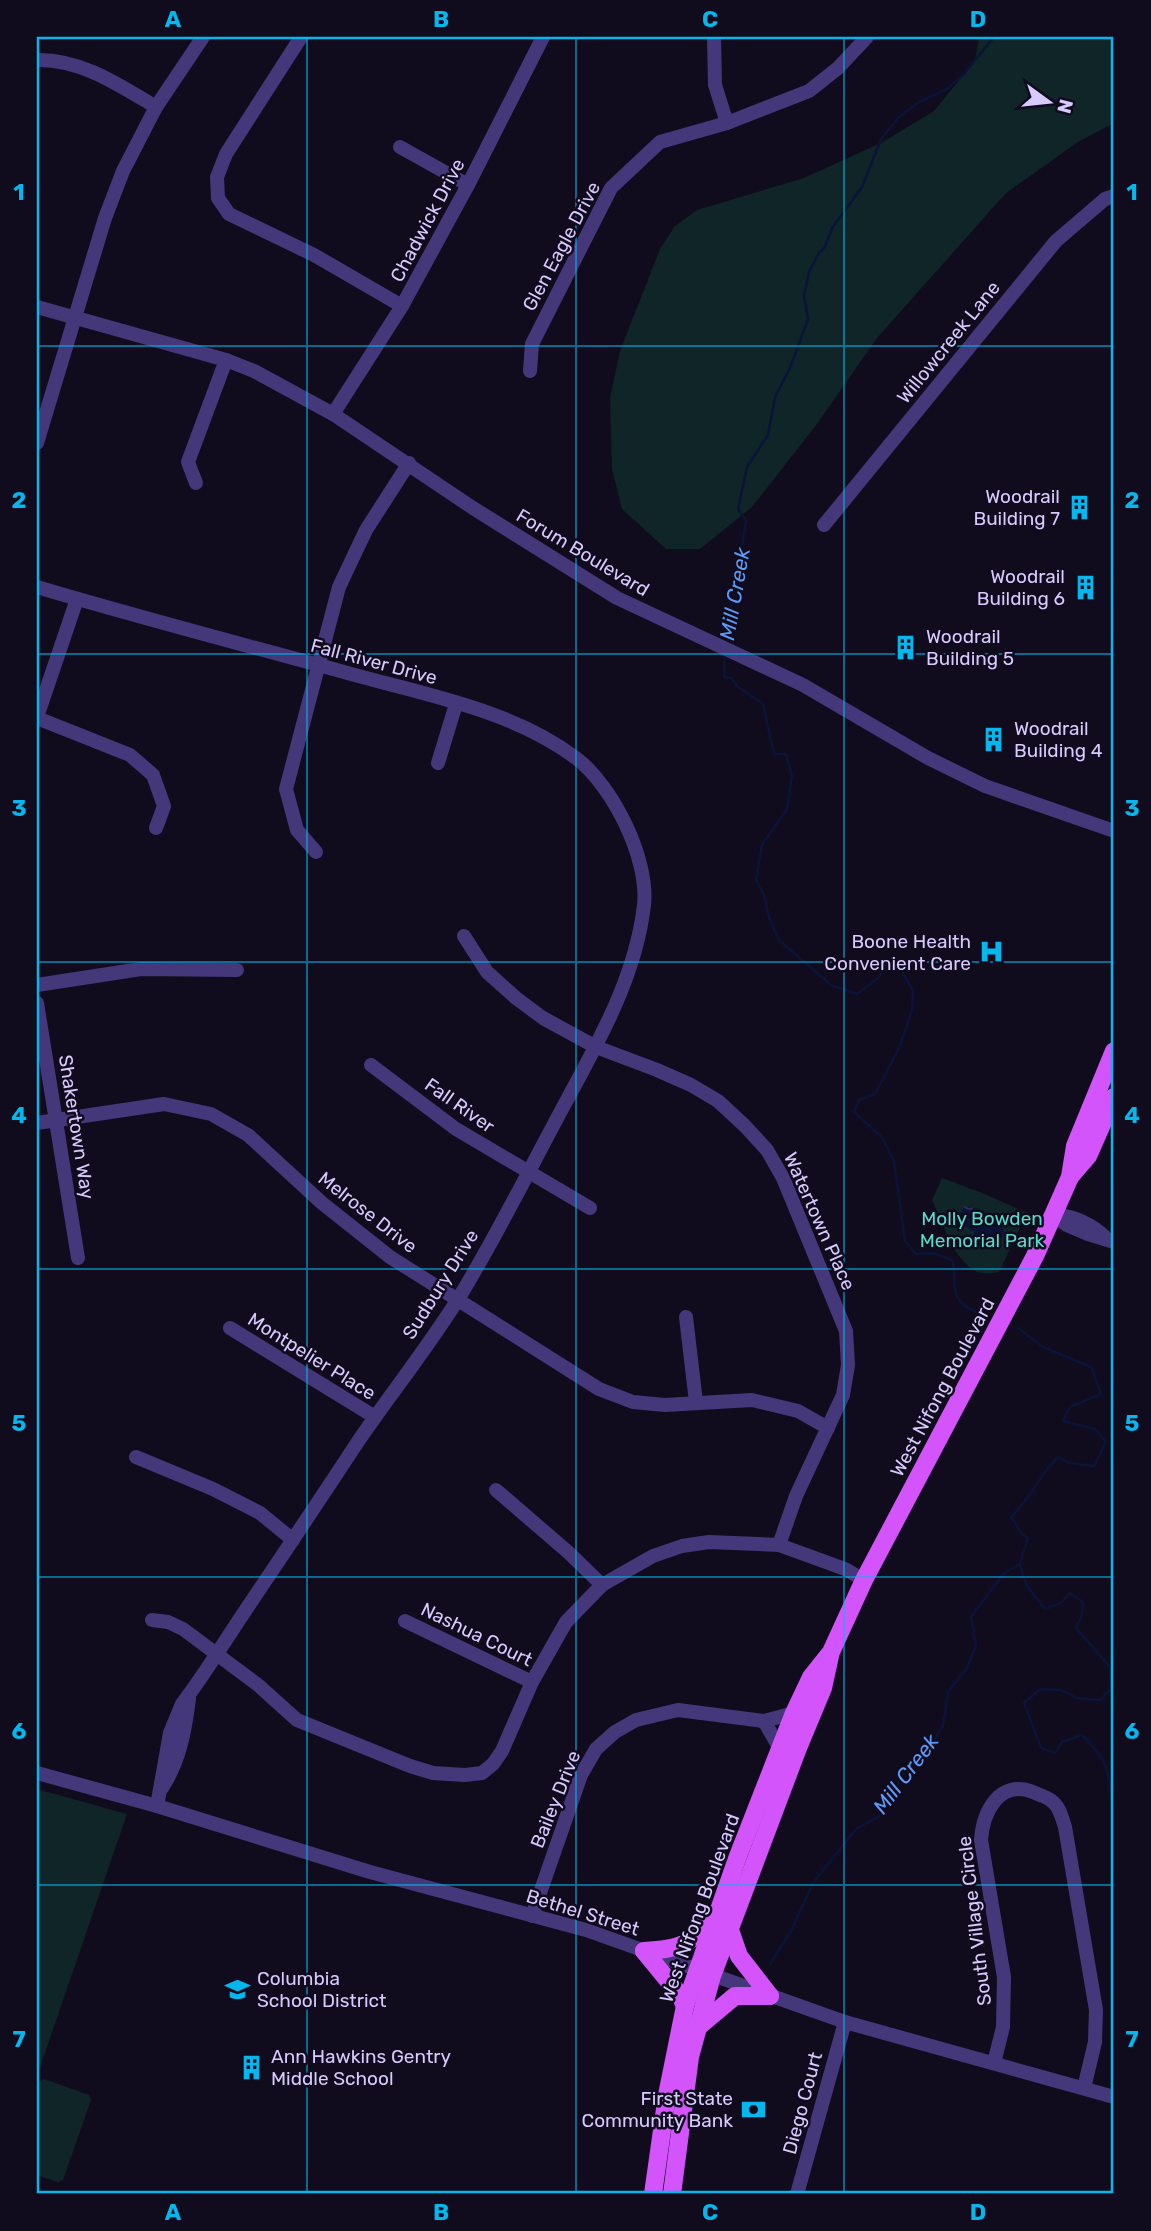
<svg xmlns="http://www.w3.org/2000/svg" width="1151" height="2231" font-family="Rubik,sans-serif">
<defs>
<pattern id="water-ripples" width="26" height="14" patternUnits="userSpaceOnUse" patternTransform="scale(1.75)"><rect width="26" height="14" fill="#0a1439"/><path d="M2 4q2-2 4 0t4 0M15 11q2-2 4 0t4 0" fill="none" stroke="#2d3557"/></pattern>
</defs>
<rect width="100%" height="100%" fill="#110c1d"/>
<g fill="#0f2527">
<path d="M979,37h135v86l-36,19 -72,51 -129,145 -60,86 -65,83 -52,42h-34l-44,-40 -10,-40 -2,-71 10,-47 40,-102 15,-23 22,-16 107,-32 79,-36 51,-31 41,-50z"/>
<path d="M942,1178l43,16 42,19 -28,59c-9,2 -19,3 -27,-3 -20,-14 -30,-47 -40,-69z"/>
<path d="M37,1789l90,25 -90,262z"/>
<path d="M44,2079l45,16 2,5 -28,80 -5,2 -21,-7v-86l3,-8z"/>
</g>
<path fill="url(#water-ripples)" d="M964,1206l13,2 22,11 5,13 -4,12 -13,5 -11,-4 -3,-12 -15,-14z"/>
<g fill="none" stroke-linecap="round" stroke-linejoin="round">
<g stroke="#0a1439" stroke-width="2.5">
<path d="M725,642l9,-51 9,-31 -1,-13 4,-27 -8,-11 9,-42 21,-32 7,-38 15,-29 18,-49 -4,-23 5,-24 10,-19 6,-6 7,-19 30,-41 19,-48 18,-22 20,-15 28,-13 16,-14 31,-38"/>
<path d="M725,653l-1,24 7,1 7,9 25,17 11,50h12l6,22 -5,33 -25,36 -6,35 8,15 5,22 10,23 52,45 26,9 20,-15 9,-11 16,3 11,20 -1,18 -6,20 -8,21 -23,44 -16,6 -5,12 28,25 12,24 11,80 11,13 17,-1 19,7c5,14 -2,34 11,44 4,4 10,6 15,9l9,-5"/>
<path d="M1020,1565l7,21 18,23 16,-6 9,-10 13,9 -1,13 -6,13 34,39 1,22 -11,11 -23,-2 -16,-8 -21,-1 -16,14 17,45 14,5 7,-11 20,-7c30,29 27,41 32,79"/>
<path d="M770,1964l21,-33 22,-48 43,-54 27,-15 20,-40 15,-19 12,-9 13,-20 5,-34 19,-24 9,-22 -5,-29 33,-44 16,-9 8,-26 -6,-4 -11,-17c18,-17 29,-42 47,-60l11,6 25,3 12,-24 -11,-13 -32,-8 7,-14 31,-13 -10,-27 -48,-20 -25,-19"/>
</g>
<g stroke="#44387b" stroke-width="14">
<path d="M301,37l-75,117 -9,23 1,21 11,16 85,41 88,51"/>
<path d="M714,37l1,48 12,38"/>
<path d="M37,60c44,-1 82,25 119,47"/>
<path d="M400,147l68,38"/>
<path d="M37,307l189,53 28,11 79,43 140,94 144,90 186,87 125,73 57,28 129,45"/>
<path d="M530,371l2,-27 79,-156 49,-46 67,-19 82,-32 29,-23 29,-31"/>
<path d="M333,414l69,-108 66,-121 75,-148"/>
<path d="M37,443l68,-225 18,-47 33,-64 47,-70"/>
<path d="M196,483l-8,-21 38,-102"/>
<path d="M824,525l232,-284 49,-42 9,-3"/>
<path d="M37,587c104,31 209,58 314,87 76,21 161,36 225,84 37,28 73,101 68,147 -8,70 -43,132 -76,193 -36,66 -69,134 -108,198 -31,50 -68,96 -101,144 -38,58 -77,116 -116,174 -20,30 -39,61 -61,90l-12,29 -13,73"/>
<path d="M37,717l40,-118"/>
<path d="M37,718l93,37 23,20 11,31 -8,22"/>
<path d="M438,763l18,-59"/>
<path d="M316,852l-19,-22 -11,-41 53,-202 27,-57 43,-67"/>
<path d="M464,936l23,36 29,26 27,20 53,29 61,23 34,15 27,16 27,25 22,24 16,28 63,153 2,34 -5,30 -47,101 -17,49"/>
<path d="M37,985l104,-16 96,1"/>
<path d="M37,1003l41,255"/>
<path d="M371,1065l85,64 134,79"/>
<path d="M37,1123l127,-19 47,10 37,21 74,68 68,54 209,132 34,13 32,3 87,-5 46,11 30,17"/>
<path d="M1053,1215l14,10 21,9 26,8"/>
<path d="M1058,1215c19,2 33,9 47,22"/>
<path d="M686,1317l10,85"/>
<path d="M230,1328l145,89"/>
<path d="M136,1457l77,32 47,24 33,27"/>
<path d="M496,1490l72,62 34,33"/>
<path d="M152,1620l16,2 15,7 75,56 39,35 113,46 23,7 32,2 17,-2 11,-9 9,-13 30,-69 34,-60 36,-37 51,-29 29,-10 27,-4 70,3 66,24 19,11"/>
<path d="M405,1621l127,61"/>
<path d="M764,1721l16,28"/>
<path d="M37,1773l120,33 213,66 216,58 259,92 269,75"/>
<path d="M162,1788c18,-28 23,-57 27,-89"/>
<path d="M532,1916l49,-141 15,-26 19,-17 21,-12 42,-10 86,11 30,-8"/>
<path d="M994,2063l9,-36 1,-50 -23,-137c2,-28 18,-61 52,-48 6,3 15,5 20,10 7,6 9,16 12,25l31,183 -1,32 -11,46"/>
<path d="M797,2194l48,-172"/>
</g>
<g stroke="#d354fa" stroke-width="18">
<path d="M1070,1177l18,-21 26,-59"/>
<path d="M730,1930l9,26 31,40"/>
<path d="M644,1951c31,-2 52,-4 64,-37"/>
<path d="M644,1951l36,44 5,11"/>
<path d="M698,2027l37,-31h35"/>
<path d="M653,2194l14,-99 18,-89 53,-150 56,-143 17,-36 20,-25 33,-72 171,-324 35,-79 5,-31 39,-95"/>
<path d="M672,2194l18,-137 22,-81 86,-228 25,-60 7,-32"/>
</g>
</g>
<path fill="none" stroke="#06b7ed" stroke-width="2" stroke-opacity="0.55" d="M307,37v2157M576,37v2157M844,37v2157M37,346h1077M37,654h1077M37,962h1077M37,1269h1077M37,1577h1077M37,1885h1077"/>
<defs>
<symbol id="building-bare" viewBox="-9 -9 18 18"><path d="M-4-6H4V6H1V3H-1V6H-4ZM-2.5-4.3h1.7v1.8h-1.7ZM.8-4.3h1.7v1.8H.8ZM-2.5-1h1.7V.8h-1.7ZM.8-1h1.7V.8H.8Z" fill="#06b7ed" stroke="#110c1d" stroke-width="2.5" paint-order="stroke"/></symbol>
<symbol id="hospital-bare" viewBox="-9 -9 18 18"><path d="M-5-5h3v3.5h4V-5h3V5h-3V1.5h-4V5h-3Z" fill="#06b7ed" stroke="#110c1d" stroke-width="2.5" paint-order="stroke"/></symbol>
<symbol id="school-bare" viewBox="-9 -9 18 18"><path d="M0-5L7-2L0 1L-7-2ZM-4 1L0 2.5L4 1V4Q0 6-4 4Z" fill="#06b7ed" stroke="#110c1d" stroke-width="2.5" paint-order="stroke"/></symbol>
<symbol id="bank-bare" viewBox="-9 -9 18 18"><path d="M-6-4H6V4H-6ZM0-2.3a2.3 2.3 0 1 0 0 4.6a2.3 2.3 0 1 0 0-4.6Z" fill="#06b7ed" stroke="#110c1d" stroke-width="2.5" paint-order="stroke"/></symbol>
</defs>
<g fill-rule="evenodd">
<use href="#building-bare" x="1062" y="490" width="35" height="35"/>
<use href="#building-bare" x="1068" y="570" width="35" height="35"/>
<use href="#building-bare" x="888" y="630" width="35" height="35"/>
<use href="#building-bare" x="976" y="722" width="35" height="35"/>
<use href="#hospital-bare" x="974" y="934" width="35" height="35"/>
<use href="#school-bare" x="220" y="1972" width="35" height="35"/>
<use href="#building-bare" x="234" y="2050" width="35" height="35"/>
<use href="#bank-bare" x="736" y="2092" width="35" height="35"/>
</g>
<g text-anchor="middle" stroke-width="5" stroke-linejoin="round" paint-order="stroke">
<g font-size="19" fill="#d7cafe" stroke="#110c1d">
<text transform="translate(427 220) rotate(-62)" y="7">Chadwick Drive</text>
<text transform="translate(561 246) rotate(-62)" y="7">Glen Eagle Drive</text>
<text transform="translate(948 342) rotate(-51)" y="7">Willowcreek Lane</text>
<text transform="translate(583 552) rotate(31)" y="7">Forum Boulevard</text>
<text transform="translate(374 661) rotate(15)" y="7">Fall River Drive</text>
<text transform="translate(460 1105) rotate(35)" y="7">Fall River</text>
<text transform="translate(77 1127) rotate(81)" y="7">Shakertown Way</text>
<text transform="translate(368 1212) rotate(38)" y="7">Melrose Drive</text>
<text transform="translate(820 1221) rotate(66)" y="7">Watertown Place</text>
<text transform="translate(440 1284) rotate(-58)" y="7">Sudbury Drive</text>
<text transform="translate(312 1356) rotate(32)" y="7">Montpelier Place</text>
<text transform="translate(942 1387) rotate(-62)" y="7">West Nifong Boulevard</text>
<text transform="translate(477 1634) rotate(26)" y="7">Nashua Court</text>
<text transform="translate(555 1799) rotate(-68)" y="7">Bailey Drive</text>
<text transform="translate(699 1908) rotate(-70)" y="7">West Nifong Boulevard</text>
<text transform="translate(583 1912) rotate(17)" y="7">Bethel Street</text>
<text transform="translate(974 1921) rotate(-97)" y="7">South Village Circle</text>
<text transform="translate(802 2103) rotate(-75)" y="7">Diego Court</text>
</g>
<g font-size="19" fill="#d7cafe" stroke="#110c1d" text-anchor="end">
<text x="1060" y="503">Woodrail<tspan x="1060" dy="22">Building 7</tspan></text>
<text x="1065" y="583">Woodrail<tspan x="1065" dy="22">Building 6</tspan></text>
<text x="926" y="643" text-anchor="start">Woodrail<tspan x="926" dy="22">Building 5</tspan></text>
<text x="1014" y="735" text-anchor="start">Woodrail<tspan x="1014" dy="22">Building 4</tspan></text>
<text x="971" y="948">Boone Health<tspan x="971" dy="22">Convenient Care</tspan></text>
<text x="257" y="1985" text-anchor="start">Columbia<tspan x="257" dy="22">School District</tspan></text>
<text x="271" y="2063" text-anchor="start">Ann Hawkins Gentry<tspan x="271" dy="22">Middle School</tspan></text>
<text x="733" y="2105">First State<tspan x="733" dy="22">Community Bank</tspan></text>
</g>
<g font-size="19" fill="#59dbcc" stroke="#110c1d">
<text x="982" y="1225">Molly Bowden<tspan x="982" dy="22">Memorial Park</tspan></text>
</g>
<g font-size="21" font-style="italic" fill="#5b9bfb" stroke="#110c1d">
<text transform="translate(735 594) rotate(-80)" y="7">Mill Creek</text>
<text transform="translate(906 1774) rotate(-53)" y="7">Mill Creek</text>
</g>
</g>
<rect width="1151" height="2231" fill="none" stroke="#110c1d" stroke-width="77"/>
<g transform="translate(1049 102) rotate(105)" stroke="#110c1d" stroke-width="5" paint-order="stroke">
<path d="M0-5L12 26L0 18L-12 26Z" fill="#d7cafe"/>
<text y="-10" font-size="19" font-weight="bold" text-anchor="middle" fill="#d7cafe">N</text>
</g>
<rect x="38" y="38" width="1074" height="2154" fill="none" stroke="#06b7ed" stroke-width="2.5"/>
<g font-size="23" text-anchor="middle" font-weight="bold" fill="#06b7ed">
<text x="173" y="27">A</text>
<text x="441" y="27">B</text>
<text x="710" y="27">C</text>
<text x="978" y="27">D</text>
<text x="19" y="200">1</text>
<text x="1132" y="200">1</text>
<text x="19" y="508">2</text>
<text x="1132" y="508">2</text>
<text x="19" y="816">3</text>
<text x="1132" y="816">3</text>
<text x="19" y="1123">4</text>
<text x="1132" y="1123">4</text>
<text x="19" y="1431">5</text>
<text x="1132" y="1431">5</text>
<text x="19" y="1739">6</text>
<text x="1132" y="1739">6</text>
<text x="19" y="2047">7</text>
<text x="1132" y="2047">7</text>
<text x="173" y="2220">A</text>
<text x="441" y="2220">B</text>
<text x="710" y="2220">C</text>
<text x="978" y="2220">D</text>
</g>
</svg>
